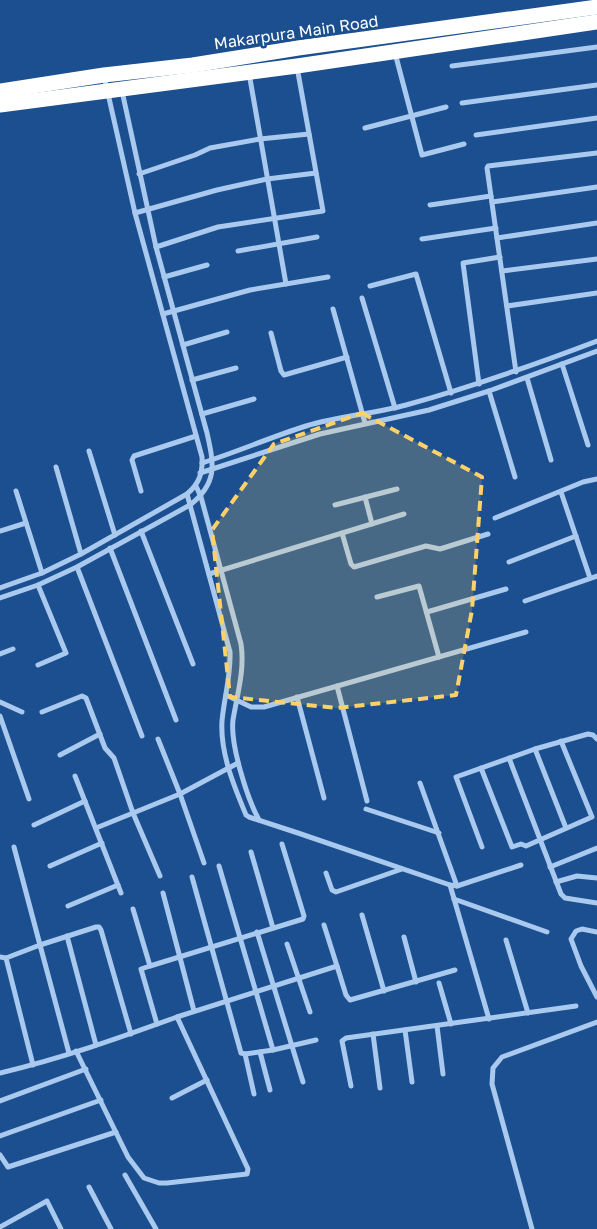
<svg xmlns="http://www.w3.org/2000/svg" width="597" height="1229" font-family="'Golos Text',sans-serif">
<rect width="100%" height="100%" fill="#1b4f8f"/>
<g fill="none" stroke-linecap="round" stroke-linejoin="round">
<g stroke="#a9c9ee" stroke-width="5">
<path d="M395,53l27,102 42,-11"/>
<path d="M452,66l145,-19"/>
<path d="M249,73l37,211"/>
<path d="M462,103l135,-18"/>
<path d="M365,128l81,-21"/>
<path d="M476,135l121,-17"/>
<path d="M139,174l56,-19 15,-7 50,-9 49,-5"/>
<path d="M492,202l105,-15"/>
<path d="M430,205l61,-9"/>
<path d="M135,213l82,-23 50,-11 49,-6"/>
<path d="M497,238l100,-15"/>
<path d="M422,239l74,-11"/>
<path d="M156,247l62,-20 105,-16 -26,-144"/>
<path d="M238,251l79,-14"/>
<path d="M502,271l95,-12"/>
<path d="M164,277l43,-12"/>
<path d="M370,286l46,-12 35,119"/>
<path d="M362,298l33,110"/>
<path d="M507,306l90,-13"/>
<path d="M333,309l32,114"/>
<path d="M163,314l87,-24 78,-13"/>
<path d="M271,333l10,38 3,4 63,-18"/>
<path d="M183,345l44,-13"/>
<path d="M562,364l26,81"/>
<path d="M516,372l-29,-204 1,-2 109,-13"/>
<path d="M527,378l24,82"/>
<path d="M192,380l44,-12"/>
<path d="M479,384l-16,-121 37,-6"/>
<path d="M489,391l26,86"/>
<path d="M202,414l52,-15"/>
<path d="M89,451l26,84"/>
<path d="M202,463c35,-11 69,-26 104,-37 33,-10 67,-12 100,-21 65,-18 128,-40 191,-64"/>
<path d="M56,467l25,87"/>
<path d="M200,473l120,-39 109,-24 60,-19 108,-40"/>
<path d="M196,486l5,11 40,147c4,26 -4,51 -8,76 -3,24 14,78 26,100"/>
<path d="M16,491l26,82"/>
<path d="M141,491l-9,-31 2,-4 62,-20"/>
<path d="M561,492l29,86"/>
<path d="M187,494l43,158c1,24 -6,46 -8,69 -2,32 12,65 24,94l3,2 49,16 152,52 7,1 -37,-103"/>
<path d="M365,497l7,27"/>
<path d="M335,505l62,-16"/>
<path d="M495,518l88,-36 14,-3"/>
<path d="M0,531l26,-8"/>
<path d="M141,531l52,133"/>
<path d="M342,533l9,31 3,3 72,-21 14,3 48,-15"/>
<path d="M110,548l66,172"/>
<path d="M509,562l67,-26"/>
<path d="M77,567l65,169"/>
<path d="M209,574l195,-60"/>
<path d="M0,588l42,-15 39,-19 106,-60c12,-10 16,-21 15,-37l-67,-244 -31,-137"/>
<path d="M377,597l42,-11 20,71"/>
<path d="M0,598l38,-13 39,-18 113,-62c28,-22 24,-41 17,-72l-51,-186 -34,-156"/>
<path d="M525,601l72,-25"/>
<path d="M427,612l79,-23"/>
<path d="M0,654l13,-5"/>
<path d="M38,665l28,-12 -28,-68"/>
<path d="M337,686l30,115"/>
<path d="M226,695l25,12h13l262,-75"/>
<path d="M297,697l27,101"/>
<path d="M0,702l22,10"/>
<path d="M42,712l40,-16 4,2 19,50 9,10 19,55 27,63"/>
<path d="M0,716l29,83"/>
<path d="M158,739l22,55 24,69"/>
<path d="M535,749l31,79"/>
<path d="M60,755l40,-21"/>
<path d="M509,758l52,136 4,4 32,5"/>
<path d="M481,768l31,79 9,-3 5,2 66,-29 -31,-76"/>
<path d="M75,776l46,117"/>
<path d="M366,809l73,24"/>
<path d="M34,825l51,-24"/>
<path d="M96,828l84,-34 58,-31"/>
<path d="M14,847l26,98 56,-18h3l2,3 30,104"/>
<path d="M482,847l-26,-70 79,-28 53,-15 5,1 4,4"/>
<path d="M251,852l22,76"/>
<path d="M50,866l52,-23"/>
<path d="M550,867l47,-19"/>
<path d="M326,873l6,17 4,2 66,-23"/>
<path d="M192,877l49,176 4,1 28,-4 -54,-184"/>
<path d="M556,882l21,-6 20,2"/>
<path d="M450,885l39,134"/>
<path d="M457,886l64,-21"/>
<path d="M163,893l31,118"/>
<path d="M454,899l93,33"/>
<path d="M68,906l50,-21"/>
<path d="M133,909l17,57 -9,3 16,55"/>
<path d="M362,915l22,76"/>
<path d="M324,925l13,41"/>
<path d="M257,932l46,150"/>
<path d="M597,932l-15,-3 -6,2 -5,8 10,27 16,31"/>
<path d="M67,936l29,109"/>
<path d="M404,937l12,45"/>
<path d="M506,940l22,73"/>
<path d="M287,944l23,68"/>
<path d="M0,957l6,1 27,107"/>
<path d="M6,958l34,-13 29,108"/>
<path d="M150,966l153,-47 1,-3 -22,-72"/>
<path d="M439,983l12,41"/>
<path d="M177,1017l160,-51 9,29 4,5 105,-30"/>
<path d="M437,1026l6,48"/>
<path d="M405,1030l7,52"/>
<path d="M373,1034l7,54"/>
<path d="M273,1050l43,-10"/>
<path d="M260,1052l10,38"/>
<path d="M245,1054l9,40"/>
<path d="M0,1073c60,-14 119,-35 177,-56l71,152 -1,5 -80,9h-8l-15,-5 -16,-21 -52,-106"/>
<path d="M351,1086l-9,-45 4,-3 230,-32"/>
<path d="M172,1098l35,-18"/>
<path d="M0,1101l86,-32"/>
<path d="M0,1136l101,-36"/>
<path d="M0,1155l8,12 108,-35"/>
<path d="M125,1175l31,54"/>
<path d="M89,1187l22,42"/>
<path d="M0,1227l47,-26 14,28"/>
<path d="M532,1229l-40,-145 1,-16 9,-11 95,-35"/>
</g>
<g stroke="#fff" stroke-width="15">
<path d="M0,91l104,-16 89,-10 105,-17 299,-41"/>
<path d="M0,105l297,-39 300,-44"/>
</g>
</g>
<path fill="#ffd166" fill-opacity="0.2" stroke="#ffd166" stroke-width="4" stroke-dasharray="10 6" stroke-linejoin="round" d="M362,413l120,64 -10,133 -16,85 -119,13 -107,-11 -18,-167 62,-86z"/>
<g text-anchor="middle" stroke-width="5" stroke-linejoin="round" paint-order="stroke">
<g font-size="16" fill="#fff" stroke="#1b4f8f">
<text transform="translate(296 32) rotate(-8)" y="6">Makarpura Main Road</text>
</g>
</g>
</svg>
